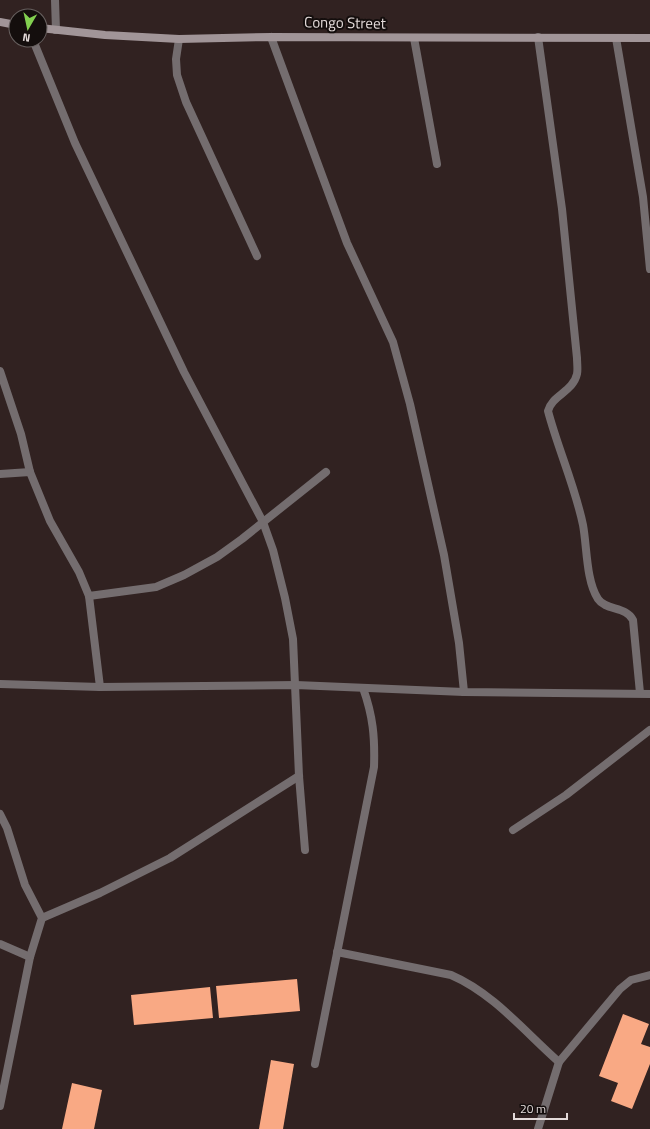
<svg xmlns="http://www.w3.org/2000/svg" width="650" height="1129" font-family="'Titillium Web',sans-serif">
<rect width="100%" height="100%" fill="#312221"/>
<g fill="#f9a984">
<path d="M297,979l3,32 -81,7 -3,-32z"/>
<path d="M210,987l3,31 -79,7 -3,-30z"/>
<path d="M623,1014l26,10 -8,20 9,3v17l-18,45 -21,-8 7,-18 -19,-7z"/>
<path d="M271,1060l23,4 -11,65h-24z"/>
<path d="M72,1083l30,7 -8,39h-32z"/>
</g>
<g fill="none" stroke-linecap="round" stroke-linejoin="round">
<g stroke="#746d6f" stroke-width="8">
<path d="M55,0l1,30"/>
<path d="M271,37l76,206 46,99 17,62 34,151 15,88 5,49"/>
<path d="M538,37l24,172 15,149c0,5 1,12 0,16 -4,18 -25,21 -29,37 10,38 27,75 35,114 4,21 3,56 15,74 8,12 28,7 35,21l7,73"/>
<path d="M414,38l23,126"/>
<path d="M616,38l27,159 7,72"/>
<path d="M179,39l-3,20 1,16 9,27 71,154"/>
<path d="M33,40l42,103 109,229 79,150 10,28 12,48 8,41 6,137 6,74"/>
<path d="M0,371l21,63 9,38 20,49 29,51 10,24 11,91"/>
<path d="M0,474l30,-2"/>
<path d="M89,596l67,-9 28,-12 33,-18 25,-18 84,-67"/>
<path d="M0,814l7,14 18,57 17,33 -12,39 -30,149"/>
<path d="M513,830l53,-35 84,-65"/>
<path d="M42,918l58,-25 70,-35 129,-82"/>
<path d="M0,944l30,13"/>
<path d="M337,952l114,23c42,18 74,57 108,87"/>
<path d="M315,1064l59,-297c1,-30 -1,-51 -11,-79"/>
<path d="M538,1129l21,-67 61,-73 11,-9 19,-5"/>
</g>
<path stroke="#746d6f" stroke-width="8" d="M0,684l100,3 196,-2 168,7 186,2"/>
<g stroke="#a19598" stroke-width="8">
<path d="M0,22l16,3"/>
<path d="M40,28l65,7 74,4 92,-2 379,1"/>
</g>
</g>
<g text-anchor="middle" stroke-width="4" stroke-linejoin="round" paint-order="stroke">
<g font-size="15" fill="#e3dad9" stroke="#140e0d">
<text transform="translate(345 23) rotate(1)" y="5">Congo Street</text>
</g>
</g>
<g transform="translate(28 28) rotate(189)"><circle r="19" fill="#140e0d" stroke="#67605f"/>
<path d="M0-3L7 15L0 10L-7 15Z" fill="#82d050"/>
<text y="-6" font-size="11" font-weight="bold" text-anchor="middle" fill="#e3dad9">N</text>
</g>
<path d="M514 1113v6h53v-6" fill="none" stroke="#e3dad9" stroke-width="2"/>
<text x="520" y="1113" font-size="12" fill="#e3dad9" stroke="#140e0d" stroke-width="3" paint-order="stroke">20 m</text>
</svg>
